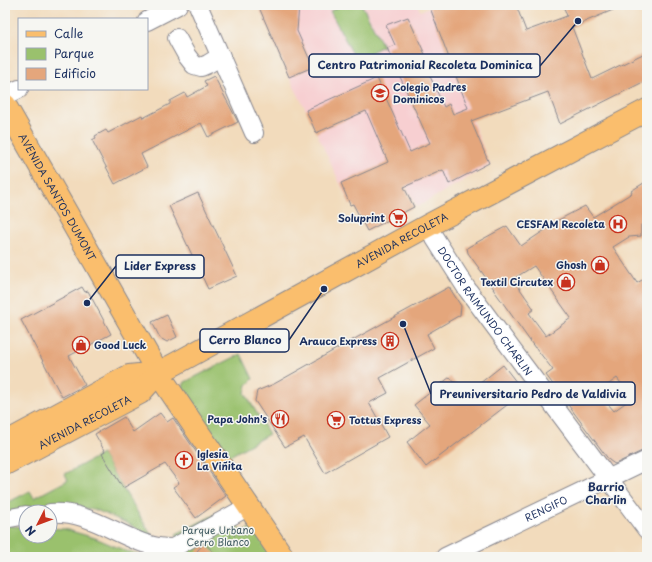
<svg xmlns="http://www.w3.org/2000/svg" width="652" height="562" font-family="'Playpen Sans',sans-serif">
<rect width="100%" height="100%" fill="#f6f6f2"/>
<filter id="ink" filterUnits="userSpaceOnUse"><feTurbulence type="fractalNoise" baseFrequency=".025" numOctaves="2"/><feDisplacementMap in="SourceGraphic" scale="8" xChannelSelector="R" yChannelSelector="G"/><feConvolveMatrix kernelMatrix="1 2 1 2 8 2 1 2 1" color-interpolation-filters="sRGB"/></filter>
<filter id="wash" filterUnits="userSpaceOnUse"><feTurbulence type="fractalNoise" baseFrequency=".012" numOctaves="4" result="noise"/><feDisplacementMap in="SourceGraphic" scale="16" xChannelSelector="R" yChannelSelector="G"/><feGaussianBlur stdDeviation="0.9" result="paint"/><feColorMatrix in="noise" values="0 0 0 0 0 0 0 0 0 0 0 0 0 0 0 0 0 1.4 0 .05"/><feComposite in="paint" operator="in"/></filter>
<g filter="url(#wash)">
<rect width="100%" height="100%" fill="#f2dbbc"/>
<path fill="#f7cfd1" d="M258,5h160l2,6 10,-4 38,102 22,56 -73,42 -13,-25 -54,23 -44,-95 -17,-33z"/>
<g fill="#9ac16d" stroke="#5a7866">
<path d="M342,5h20l21,41 -27,14 -26,-49z"/>
<path d="M241,354l12,25 -6,6 -2,8 24,41 -41,23 -47,-67 4,-8z"/>
<path d="M102,454l51,84 -26,-15 -31,-13 -35,-5 -55,8 5,13 15,1v9h24v-8l14,1 31,9 31,13 22,6h-143v-53l25,-13 4,7 34,-18 -3,-6z"/>
<path d="M230,511l11,20 15,-4 19,30h-94l9,-2 -14,-21 42,-21z"/>
</g>
<g id="blocks">
<g fill="#e4a67c" fill-rule="evenodd">
<path d="M258,5h41l-2,26 16,36 -24,10z"/>
<path d="M429,5h87l10,26 41,-15 -4,-11h62l-53,22 20,52 55,-27v28l-87,44 -12,-32 -77,29 18,42 -40,21 -6,-14 -39,17 10,20 -47,24 -14,-27 -3,1 -9,-22 47,-21 -22,-51 -50,22 -10,-23 71,-32 33,74 20,-9 -43,-95 8,-3 -9,-20 22,-8 25,55 -4,2 15,33 5,-3 4,10 15,-6z"/>
<path d="M214,76l24,46 -30,15 -7,-14 -60,31 6,13 -32,17 -23,-44 4,-2 -1,-2 11,-6 2,3 34,-18 1,3 27,-14v-3l15,-8 2,4 20,-11 -3,-5z"/>
<path d="M647,181v40l-6,4v11l-12,1 -16,10 24,36 10,-6v173l-5,1 -27,13 -2,-1 -4,-3 -63,-85 7,-5 -17,-22h-1l-42,-59h1l-26,-36 -1,-5 3,-2 37,-20 14,20 27,-18 -1,-2 38,-20 8,11 39,-24 -1,-2zM534,266l37,52 -25,18 -17,-23 5,-4 -21,-30zM617,378l15,20 -18,13 -16,-19z"/>
<path d="M198,193l39,83 -29,13 -39,-83z"/>
<path d="M82,287l3,5 3,-1 23,43 -42,22 16,29 -23,12 -41,-77z"/>
<path d="M449,287l12,19 -1,9 -33,19 7,14 -54,30 8,15 -19,10 19,34 -63,36 -21,-36 -19,10 -30,-46 2,-10 17,-7 64,-36z"/>
<path d="M167,315l10,22 -10,5 -7,-4 -8,-16z"/>
<path d="M503,365l21,27 -98,75 -19,-25 23,-18 -16,-19 36,-28 15,18z"/>
<path d="M160,413l7,9 6,-4 53,78 -30,22 -23,-31 6,-4 -14,-19 -42,24 -21,-34 3,-2 -10,-18 29,-17 9,15z"/>
<path d="M204,543l15,14h-27z"/>
</g>
</g>
</g>
<g filter="url(#ink)">
<use href="#blocks" fill-opacity="0" stroke="#86858d" stroke-width="1"/>
<g fill="none" stroke-linecap="round" stroke-linejoin="round">
<defs>
<g id="minor">
<path d="M198,5l56,128"/>
<path d="M147,21l31,-16"/>
<path d="M177,38l10,18 7,9 7,2 7,-3 13,-8"/>
<path d="M5,96l14,-7"/>
<path id="s1" d="M427,226l40,63 57,77 123,164"/>
<path d="M50,513c48,-3 79,36 123,35l76,-42"/>
<path d="M5,519l21,-4"/>
<path id="s2" d="M445,557l202,-97"/>
</g>
<g id="major">
<path id="s3" d="M5,105l153,268 125,184"/>
<path d="M5,443l124,-67 29,-3"/>
<path id="s4" d="M5,464l135,-71 18,-20 17,-9 252,-138 220,-116"/>
</g>
</defs>
<use href="#minor" stroke="#86858d" stroke-width="20"/>
<use href="#major" stroke="#86858d" stroke-width="24"/>
<path stroke="#86858d" stroke-width="2.5" stroke-dasharray="1 3" stroke-linecap="butt" d="M230,536l8,-2 9,1"/>
<use href="#minor" stroke="#fff" stroke-width="18"/>
<use href="#major" stroke="#fabe6d" stroke-width="22"/>
</g>
</g>
<defs>
<symbol id="school-ring" viewBox="-11 -11 22 22"><circle r="9.5" fill="#f6f6f2" stroke="#c8321e" stroke-width="1.5"/><path d="M0-5L7-2L0 1L-7-2ZM-4 1L0 2.5L4 1V4Q0 6-4 4Z" fill="#c8321e"/></symbol>
<symbol id="supermarket-ring" viewBox="-11 -11 22 22"><circle r="9.5" fill="#f6f6f2" stroke="#c8321e" stroke-width="1.5"/><path d="M-6-5.5h2.5l.6 2H6L4.5 2H-2.5L-4.4-4H-6ZM-1.5 3.2a1.3 1.3 0 1 0 .1 0ZM3 3.2a1.3 1.3 0 1 0 .1 0Z" fill="#c8321e"/></symbol>
<symbol id="hospital-ring" viewBox="-11 -11 22 22"><circle r="9.5" fill="#f6f6f2" stroke="#c8321e" stroke-width="1.5"/><path d="M-5-5h3v3.5h4V-5h3V5h-3V1.5h-4V5h-3Z" fill="#c8321e"/></symbol>
<symbol id="shop-ring" viewBox="-11 -11 22 22"><circle r="9.5" fill="#f6f6f2" stroke="#c8321e" stroke-width="1.5"/><path d="M-5-2.5h2.3a2.7 3.5 0 0 1 5.4 0H5L5.5 6h-11ZM-1.5-2.5h3a1.5 2.3 0 0 0-3 0Z" fill="#c8321e"/></symbol>
<symbol id="building-ring" viewBox="-11 -11 22 22"><circle r="9.5" fill="#f6f6f2" stroke="#c8321e" stroke-width="1.5"/><path d="M-4-6H4V6H1V3H-1V6H-4ZM-2.5-4.3h1.7v1.8h-1.7ZM.8-4.3h1.7v1.8H.8ZM-2.5-1h1.7V.8h-1.7ZM.8-1h1.7V.8H.8Z" fill="#c8321e"/></symbol>
<symbol id="restaurant-ring" viewBox="-11 -11 22 22"><circle r="9.5" fill="#f6f6f2" stroke="#c8321e" stroke-width="1.5"/><path d="M-5-6h1v4h1v-4h1v4h1v-4h1v5L-1.5 .5V6h-2V.5L-5-1ZM5-6V6H3V1.5H1.5Q1.5-4 5-6Z" fill="#c8321e"/></symbol>
<symbol id="church-ring" viewBox="-11 -11 22 22"><circle r="9.5" fill="#f6f6f2" stroke="#c8321e" stroke-width="1.5"/><path d="M-1.2-6h2.4v3.5h3.3v2.4h-3.3V6h-2.4V-.1h-3.3v-2.4h3.3Z" fill="#c8321e"/></symbol>
</defs>
<g fill-rule="evenodd">
<use href="#school-ring" x="370" y="83" width="20" height="20"/>
<use href="#supermarket-ring" x="388" y="208" width="20" height="20"/>
<use href="#hospital-ring" x="608" y="214" width="20" height="20"/>
<use href="#shop-ring" x="590" y="255" width="20" height="20"/>
<use href="#shop-ring" x="556" y="272" width="20" height="20"/>
<use href="#building-ring" x="380" y="331" width="20" height="20"/>
<use href="#shop-ring" x="71" y="335" width="20" height="20"/>
<use href="#restaurant-ring" x="270" y="409" width="20" height="20"/>
<use href="#supermarket-ring" x="326" y="410" width="20" height="20"/>
<use href="#church-ring" x="174" y="450" width="20" height="20"/>
</g>
<g text-anchor="middle" stroke-width="3" stroke-linejoin="round" paint-order="stroke">
<g font-size="10" font-weight="bold" fill="#1b2f5e" stroke="#f6f6f2" text-anchor="end">
<text x="393" y="91" text-anchor="start">Colegio Padres<tspan x="393" dy="12">Dominicos</tspan></text>
<text x="385" y="222">Soluprint</text>
<text x="605" y="228">CESFAM Recoleta</text>
<text x="587" y="269">Ghosh</text>
<text x="553" y="286">Textil Circutex</text>
<text x="377" y="345">Arauco Express</text>
<text x="94" y="349" text-anchor="start">Good Luck</text>
<text x="267" y="423">Papa John's</text>
<text x="349" y="424" text-anchor="start">Tottus Express</text>
<text x="197" y="458" text-anchor="start">Iglesia<tspan x="197" dy="12">La Viñita</tspan></text>
</g>
<g font-size="10" fill="#1b2f5e" stroke="#f6f6f2">
<text dy="4" stroke="none"><textPath href="#s3" startOffset="106">AVENIDA SANTOS DUMONT</textPath></text>
<text dy="4" stroke="none"><textPath href="#s4" startOffset="457">AVENIDA RECOLETA</textPath></text>
<text dy="4" stroke="none"><textPath href="#s1" startOffset="103">DOCTOR RAIMUNDO CHARLIN</textPath></text>
<text dy="4" stroke="none"><textPath href="#s4" startOffset="90">AVENIDA RECOLETA</textPath></text>
<text dy="4" stroke="none"><textPath href="#s2" startOffset="112">RENGIFO</textPath></text>
</g>
<g font-size="10" fill="#415b62" stroke="#f6f6f2">
<text x="218" y="534">Parque Urbano<tspan x="218" dy="12">Cerro Blanco</tspan></text>
</g>
<g font-size="11" font-weight="bold" fill="#1b2f5e" stroke="#f6f6f2">
<text x="606" y="491">Barrio<tspan x="606" dy="13">Charlin</tspan></text>
</g>
</g>
<path fill="none" stroke="#1b2f5e" stroke-width="1.5" d="M578 21L540 66M87 303L116 266M324 289L289 340M403 324L431 394"/>
<g fill="#1b2f5e" stroke="#f6f6f2" stroke-width="1.5">
<circle cx="578" cy="21" r="4"/>
<circle cx="87" cy="303" r="4"/>
<circle cx="324" cy="289" r="4"/>
<circle cx="403" cy="324" r="4"/>
</g>
<g fill="#f6f6f2" stroke="#1b2f5e" stroke-width="1.5">
<rect x="309" y="54" width="231" height="23" rx="4"/>
<rect x="116" y="255" width="88" height="23" rx="4"/>
<rect x="200" y="329" width="89" height="23" rx="4"/>
<rect x="431" y="382" width="204" height="23" rx="4"/>
</g>
<g font-size="11" text-anchor="middle" font-weight="bold" fill="#1b2f5e">
<text x="425" y="69">Centro Patrimonial Recoleta Dominica</text>
<text x="160" y="270">Lider Express</text>
<text x="245" y="344">Cerro Blanco</text>
<text x="533" y="398">Preuniversitario Pedro de Valdivia</text>
</g>
<rect width="652" height="562" fill="none" stroke="#f6f6f2" stroke-width="20"/>
<rect x="18" y="18" width="130" height="72" fill="#f6f6f2" stroke="#9ea6b7"/>
<rect x="26" y="31" width="20" height="6" fill="#fabe6d" stroke="#9ea6b7"/>
<text x="54" y="38" font-size="12" fill="#1b2f5e">Calle</text>
<rect x="26" y="48" width="20" height="12" fill="#9ac16d" stroke="#9ea6b7"/>
<text x="54" y="58" font-size="12" fill="#1b2f5e">Parque</text>
<rect x="26" y="68" width="20" height="12" fill="#e4a67c" stroke="#9ea6b7"/>
<text x="54" y="78" font-size="12" fill="#1b2f5e">Edificio</text>
<g transform="translate(38 524) rotate(228)"><circle r="19" fill="#f6f6f2" stroke="#9ea6b7"/>
<path d="M0-3L7 15L0 10L-7 15Z" fill="#c8321e"/>
<text y="-6" font-size="11" font-weight="bold" text-anchor="middle" fill="#1b2f5e">N</text>
</g>
</svg>
